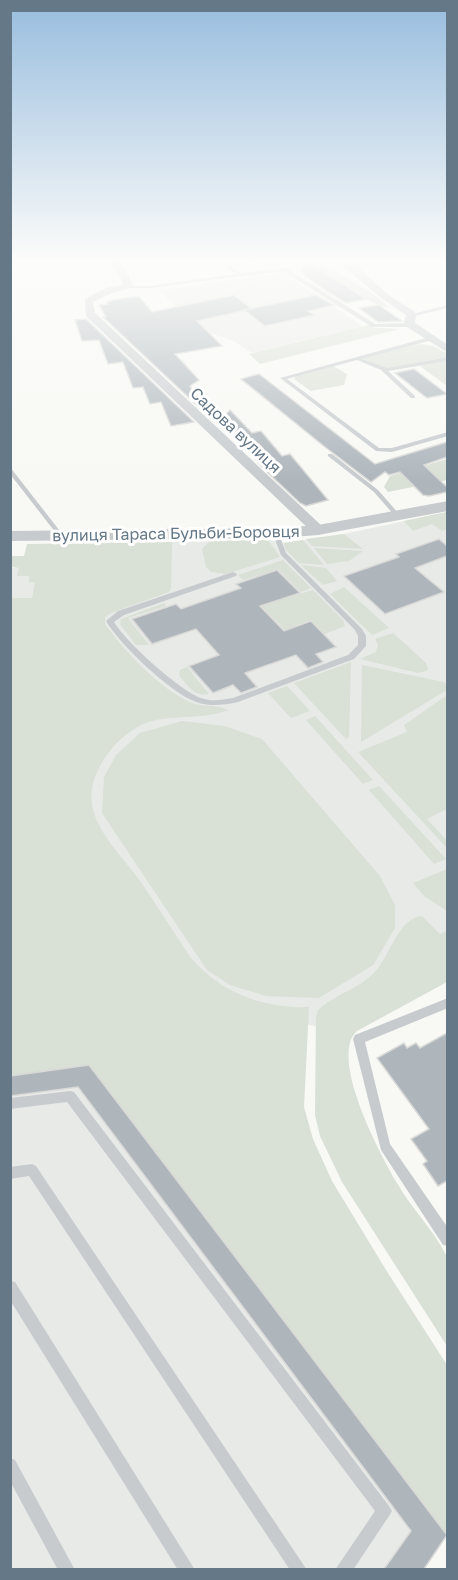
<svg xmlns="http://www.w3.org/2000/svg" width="458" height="1580" font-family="'Golos Text',sans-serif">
<rect width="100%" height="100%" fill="#f8f8f5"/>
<g fill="#e8eae8">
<path d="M284,273l78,53 -110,27 -18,-12 -30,-10 -46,-41z"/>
<path d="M447,512v466l-93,54 -112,-17 -47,-14 -184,-335v-98l29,-1 131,-25 97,-2 16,3 60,-9z"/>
<path d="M89,1065l358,470 -23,34h-413l-1,-493z"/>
</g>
<g fill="#d9e0d5">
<path d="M313,264l12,2 43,24 21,17c-12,3 -62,-34 -76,-43z"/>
<path d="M368,325l7,3 25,1 -140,35 -11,-10z"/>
<path d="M419,344l14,2 15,8 -1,3 -58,11h-7l-21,-10z"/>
<path d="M447,361v25l-27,-20z"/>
<path d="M333,366l14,8 -3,11 -33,6 -17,-12 4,-4z"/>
<path d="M447,459v21l-59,12 -4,-5 6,-11z"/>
<path d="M447,512v17l-5,2 -10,-7 -19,7 -9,-10z"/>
<path d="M344,534l19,15 -51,-3 -6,-7z"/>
<path d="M268,540l12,17 -54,17 -15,-2 -5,-5 -4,-18 8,-8z"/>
<path d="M303,540l21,25 -25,-2 -13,-13 -2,-7z"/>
<path d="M172,542l-1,46 -2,4 -58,21 -6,4v7c19,27 56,66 87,79 11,4 26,1 36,7 -27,11 -58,3 -85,14 -28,13 -56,49 -51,81 5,28 32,54 49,77 17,25 33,51 50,76 30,35 73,51 118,49l-5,100 9,32 19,42 54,89 61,95v170l-358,-470 -78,11v-478h21l3,-16h-6v-6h-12l2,-8 -8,-1v-11h13l3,-12z"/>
<path d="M314,548l49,3 -14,10 -22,3z"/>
<path d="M283,560l28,28 -10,4 -23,-23 -35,11 -5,-5z"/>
<path d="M301,565l25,3 11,13 -14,4z"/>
<path d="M344,587l45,41 -17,7 -42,-41z"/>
<path d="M313,590l30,30 2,6 -20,8 -14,-14 -17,6 2,3 -9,3 -27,-27c18,-6 35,-9 53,-15z"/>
<path d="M164,603l2,3 -38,12 21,27h-13l-16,-21 1,-5z"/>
<path d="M393,633l33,30 2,6 -2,2 -8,2 -58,-14 16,-7 2,-7 -3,-6z"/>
<path d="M351,662l-2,75 -3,2 -52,-56z"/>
<path d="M362,665l82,17 3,3v5l-86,52z"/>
<path d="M187,667l22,27c-15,3 -21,-8 -30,-19l1,-5z"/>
<path d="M287,686l23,25 -19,7 -23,-25z"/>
<path d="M447,695v114l-20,10 20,22v7l-89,-96 49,-20 -3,-7z"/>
<path d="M315,716l58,64 -10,4 -57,-64z"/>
<path d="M182,721l43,5 37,13 118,137 15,29v23l-22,37 -54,33 -53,-2 -36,-11 -23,-15 -105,-157 2,-36 12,-22 24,-22z"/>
<path d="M379,786l67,73 -12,5 -65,-74z"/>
<path d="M447,869v42l-23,-15 -11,-13z"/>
<path d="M422,916l18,18 7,-3v51l-90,49c-29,26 24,125 40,152 14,25 36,46 49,72 4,9 2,76 1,91l-105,-164 -22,-46 -5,-21 1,-98 2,-7c18,-17 44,-21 61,-43 11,-15 22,-50 43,-51z"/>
</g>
<g fill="#aeb6bc" stroke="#d9d9d7" stroke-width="1.5">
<path d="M308,261l58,38 -20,4 -18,-11 -28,-20z"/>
<path d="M234,295l18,14 -55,12 25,25 -47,8 24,26 -9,6 12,24 -99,-93h3l-7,-12 9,-1 -1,-2 6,-2 26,-4 13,16z"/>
<path d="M316,295l18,10 -26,6 7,4 -50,11 -21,-16z"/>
<path d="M379,305l23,16 -24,1 -19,-14z"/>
<path d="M86,319l108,103 -23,4 -10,-24 -11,2 -7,-17 -10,1 -10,-26 -15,2 -9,-24 -17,1 -7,-21z"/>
<path d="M414,369l33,25 -20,4 -32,-25z"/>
<path d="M259,374l116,90 72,-22v15l-23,8 23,22v5l-18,4 -6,-1 -23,-23 -11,3 -4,-3 -14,10 -46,-35 -84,-68z"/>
<path d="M230,410l22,23 9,-2 21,25 8,-2 38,46 -22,6 -6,-3 -36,-34 -42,-51z"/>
<path d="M439,539l8,7v10l-32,12 29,24 -59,22 -41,-38 55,-19 -3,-3z"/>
<path d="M277,570l23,23 -40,13 24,25 27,-10 25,26 -20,7 7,8 -15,6 -12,-13 -51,18 12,14 -16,6 -8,-8 -20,8 -24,-27 30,-11 -23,-26 -44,15 -20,-25 44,-15 5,5 60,-21 -5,-4z"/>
<path d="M447,1033v148l-9,5 -15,-22 4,-3 -16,-22 18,-10 -52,-71 27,-15 3,5 9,-5 4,5z"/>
<path d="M89,1065l358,470 -23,34h-40l27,-38 -333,-444 -68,9v-20z"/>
</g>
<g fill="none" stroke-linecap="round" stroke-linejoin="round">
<g fill="#c7cbce" fill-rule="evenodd">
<path d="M218,261h5l18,12 45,-5 89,56 36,-1 3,2 -3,2h-39l-89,-56 -39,5 -2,1 -2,-1 -89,12h-22l-2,-1 2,-1h22l85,-12z"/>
<path d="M374,261h8l-35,7 -2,-1z"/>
<path d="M448,305v3l-37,9 -3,-2z"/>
<path d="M430,337l2,1v2l-70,19 25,9 61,-11v4l-60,10 27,25v2h-4l-30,-28 -24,-10 -70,19 92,69h13l56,-16v4l-56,16 -16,-1 -96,-73z"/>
<path d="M328,454h4l46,36 21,24v2h-4l-21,-24 -46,-36z"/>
<path d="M10,467l53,68v2h-4l-49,-63z"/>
<path d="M276,532l3,2 7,19 76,76 4,7v10l-12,13 -116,43c-14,3 -28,5 -42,0 -25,-9 -76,-57 -90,-81l12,-10 115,-39 4,2 -1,2 -112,39 -10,7c12,20 65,68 87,76 10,4 22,2 32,0l115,-43 10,-10v-9l-3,-6 -74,-75 -8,-21z"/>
<path d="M448,998v10l-83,34 25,102 58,84v18l-5,-1 -62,-95 -28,-111 2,-4z"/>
<path d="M70,1091l4,1 315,414 3,5 -3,5 -36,54h-18l40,-59 -308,-409 -57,7v-11z"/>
<path d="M32,1164l4,2 271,404h-17l-261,-394 -19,3v-12z"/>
<path d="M10,1281l5,1 180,288h-17l-168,-270z"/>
<path d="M10,1458l5,2 60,110h-17l-48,-89z"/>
</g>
<g fill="#c7cbce" fill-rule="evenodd">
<path d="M111,261h9l14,26 -22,6 -19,9 2,11 228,214 2,3 -2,3h-10l-227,-217 -1,-17 21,-11 17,-3z"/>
<path d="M337,261c22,0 35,21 52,34 8,6 16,11 25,16l2,4 -1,8 33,22v8l-41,-26 -3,-5 2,-7 -25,-17z"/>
</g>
<path fill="#c7cbce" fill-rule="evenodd" d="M448,501v10l-130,24 -38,3 -270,3v-10l270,-3 38,-3z"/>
</g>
<linearGradient id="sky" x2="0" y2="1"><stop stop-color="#98bdde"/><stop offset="0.54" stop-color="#fcfcfa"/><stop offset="1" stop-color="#fcfcfa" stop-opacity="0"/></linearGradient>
<rect width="458" height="482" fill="url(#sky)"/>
<g text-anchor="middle" stroke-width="6" stroke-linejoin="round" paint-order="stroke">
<g font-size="16" fill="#657888" stroke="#fff">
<text transform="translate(236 430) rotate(43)" y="6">Садова вулиця</text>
<text transform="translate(176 533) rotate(-1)" y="6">вулиця Тараса Бульби-Боровця</text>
</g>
</g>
<rect width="458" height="1580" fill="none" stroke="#657888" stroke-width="24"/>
</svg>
